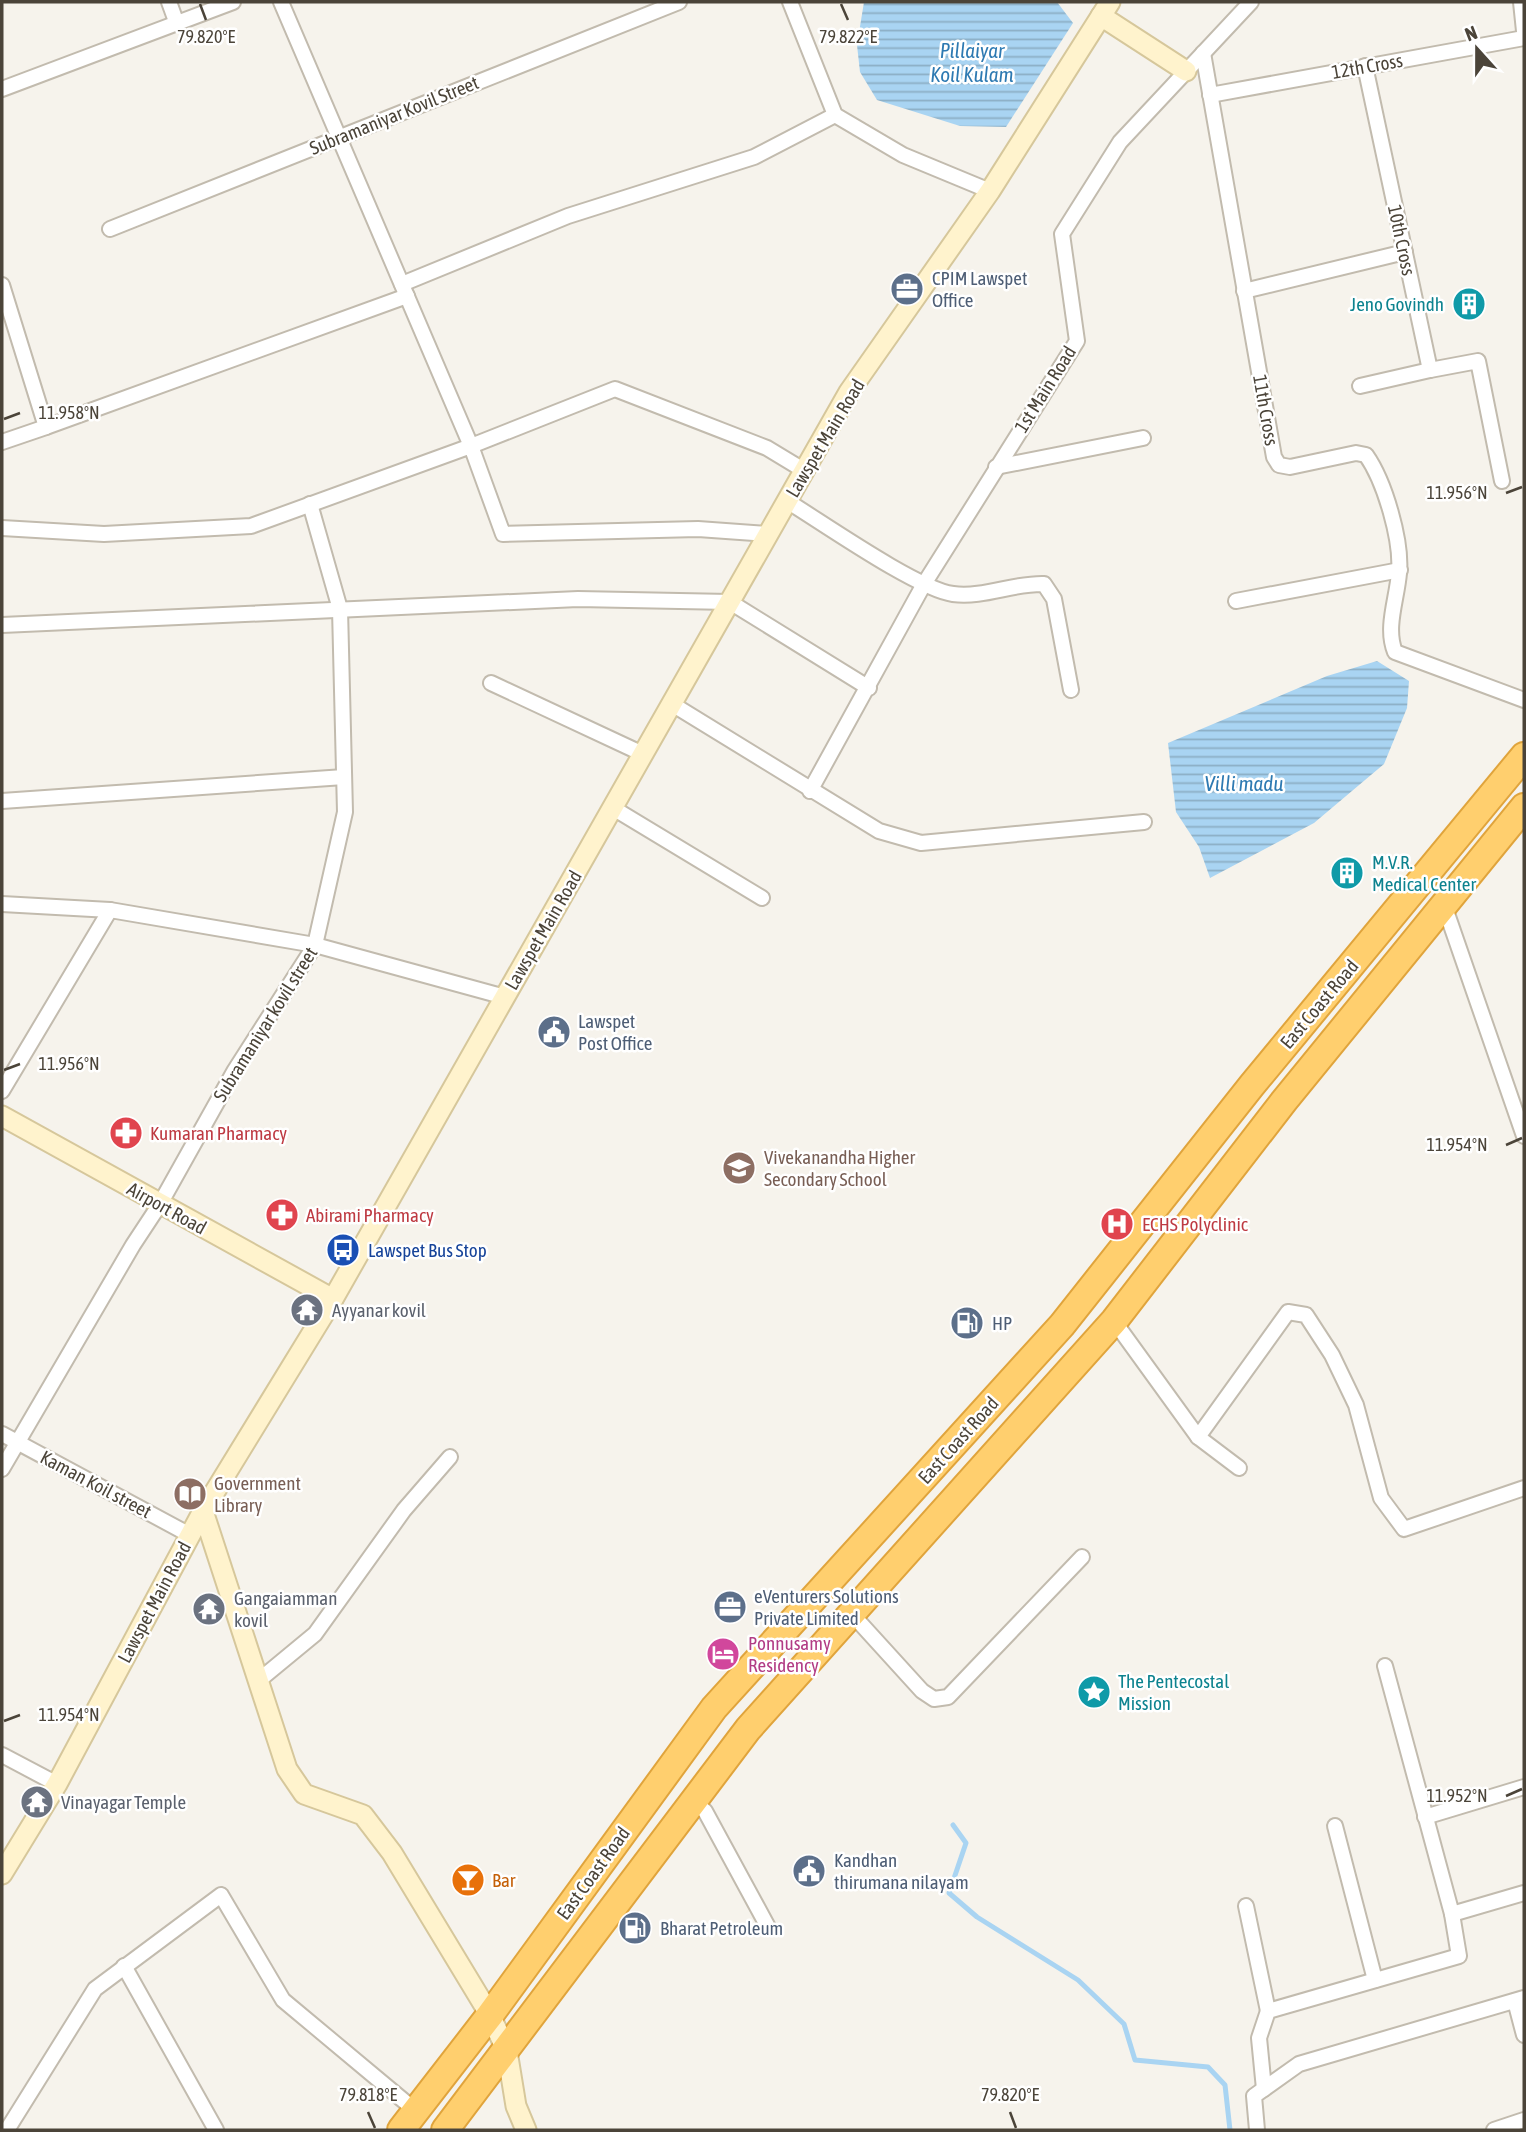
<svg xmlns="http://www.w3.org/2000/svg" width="1526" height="2132" font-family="'Asap Condensed',sans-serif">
<defs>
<pattern id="water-rules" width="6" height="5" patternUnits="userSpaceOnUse" patternTransform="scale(1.75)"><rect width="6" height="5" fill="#a9d4f2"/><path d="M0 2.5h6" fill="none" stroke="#8caec5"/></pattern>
</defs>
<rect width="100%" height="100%" fill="#f6f3ec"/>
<g fill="url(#water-rules)">
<path d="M864,2h193l16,21 -67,104 -46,-1 -83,-26 -17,-28 -3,-27z"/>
<path d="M1377,661l32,20 -2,27 -23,56 -70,59 -104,55 -11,-31 -23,-35 -8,-69 159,-67z"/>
</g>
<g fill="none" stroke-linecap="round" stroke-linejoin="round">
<path stroke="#a9d4f2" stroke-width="5" d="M953,1825l13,18 -17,50 28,24 101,63 46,44 11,36 73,7 17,18 5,45"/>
<defs>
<g id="street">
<path d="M169,2l8,22"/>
<path d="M281,2l190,444 144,-57 152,59 38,23"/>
<path d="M790,2l45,113 68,40 87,36"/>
<path d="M1521,2l3,29"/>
<path d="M1203,53l71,404 5,8 11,2 66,-14 10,2c19,27 36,86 33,118 -2,26 -14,55 -4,79l129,48"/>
<path d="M1365,66l65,304 48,-9 24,120"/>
<path d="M2,89l231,-87"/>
<path d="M1210,95l314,-57"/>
<path d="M110,229l569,-227"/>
<path d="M402,284l166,-68 186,-59 81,-42"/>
<path d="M2,285l44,142 361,-131"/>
<path d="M1244,291l161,-39"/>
<path d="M1360,386l70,-16"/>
<path d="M2,442l44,-15"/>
<path d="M996,467l147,-29"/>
<path d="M787,501c36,22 130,88 166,93 31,4 60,-11 91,-10l10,15 17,91"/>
<path d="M2,528l102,6 147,-8 220,-80 32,88 195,-5 71,5"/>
<path d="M1236,601l164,-31"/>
<path d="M2,625l576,-26 152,3 139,86"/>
<path d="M491,683l152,71"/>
<path d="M672,704l207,127 42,12 223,-21"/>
<path d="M810,791l114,-207 153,-243 -15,-107 58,-92 131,-140"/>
<path d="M2,801l342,-24"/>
<path d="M613,808l149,90"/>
<path d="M1443,902l81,234"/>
<path d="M2,904l108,6 205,35 190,52"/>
<path d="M2,1091l108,-181"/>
<path d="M1114,1321l84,116 41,31"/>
<path d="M2,1434l188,101"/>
<path d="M1198,1437l90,-125 18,3 26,40 24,50 25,93 23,31 120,-41"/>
<path d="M2,1469l131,-224 27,-41 75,-134 80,-125 30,-133 -5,-203 -30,-105"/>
<path d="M851,1613l71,78 12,8 14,-2 134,-140"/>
<path d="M258,1681l57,-47 89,-124 46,-53"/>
<path d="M2,1755l55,29"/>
<path d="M692,1800l13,11 63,116"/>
<path d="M1425,1817l99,-30"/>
<path d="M1335,1826l40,154"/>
<path d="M1246,1906l22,105"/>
<path d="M1452,1914l72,-21"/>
<path d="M124,1966l92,164"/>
<path d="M1515,2001l9,34"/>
<path d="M1264,2089l-5,-51 9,-27 191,-55 -7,-42 -67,-248"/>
<path d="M7,2130l88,-141 126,-94 62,105 133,111"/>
<path d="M1257,2130l-3,-34 45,-32 225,-66"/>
<path d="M1494,2130l30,-10"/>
</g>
<g id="secondary">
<path d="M1101,16l85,55"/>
<path d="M2,1116l331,183"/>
<path d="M203,1511l84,258 17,25 59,21 29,38 98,162 17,36 9,55 10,24"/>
<path d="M2,1874l55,-90 146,-273 130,-212 516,-907 141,-201 120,-189"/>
</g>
<g id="highway">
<path d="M401,2130l89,-115 224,-307 348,-383 190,-240 272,-329"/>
<path d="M445,2130l303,-401 366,-408 170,-220 240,-294"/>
</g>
</defs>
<use href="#street" stroke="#c2bbae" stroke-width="18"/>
<use href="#secondary" stroke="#d6c79b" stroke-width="23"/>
<use href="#highway" stroke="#e0a43c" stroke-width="30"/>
<use href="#street" stroke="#fff" stroke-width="14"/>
<use href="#secondary" stroke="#fff3cd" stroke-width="19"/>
<use href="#highway" stroke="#ffcf6e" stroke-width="26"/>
</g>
<path fill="none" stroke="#4b4439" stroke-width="2.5" d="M200,4l6,16M841,4l7,16M4,419l16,-6M1506,493l16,-6M4,1070l16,-6M1506,1145l16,-7M4,1721l16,-6M1506,1796l16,-7M368,2112l7,16M1010,2112l6,16"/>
<defs>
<symbol id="office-disc" viewBox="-11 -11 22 22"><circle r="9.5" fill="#5c6f8a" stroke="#fff"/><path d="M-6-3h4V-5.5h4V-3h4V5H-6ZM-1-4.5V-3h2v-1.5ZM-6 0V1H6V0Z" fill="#fff"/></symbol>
<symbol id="building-disc" viewBox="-11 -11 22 22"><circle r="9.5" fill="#0f9aa8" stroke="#fff"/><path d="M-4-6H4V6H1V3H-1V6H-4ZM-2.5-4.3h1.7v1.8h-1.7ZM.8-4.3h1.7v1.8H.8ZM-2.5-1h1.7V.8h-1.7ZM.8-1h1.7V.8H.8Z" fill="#fff"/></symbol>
<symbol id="civic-disc" viewBox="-11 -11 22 22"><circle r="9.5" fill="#5c6f8a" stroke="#fff"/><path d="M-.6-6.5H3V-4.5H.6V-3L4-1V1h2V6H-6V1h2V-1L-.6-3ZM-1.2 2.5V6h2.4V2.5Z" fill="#fff"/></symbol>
<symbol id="pharmacy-disc" viewBox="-11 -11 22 22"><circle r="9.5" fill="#e0444e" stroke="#fff"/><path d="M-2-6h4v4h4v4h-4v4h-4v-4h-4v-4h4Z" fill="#fff"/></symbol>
<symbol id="school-disc" viewBox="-11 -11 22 22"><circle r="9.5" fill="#8d6e63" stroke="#fff"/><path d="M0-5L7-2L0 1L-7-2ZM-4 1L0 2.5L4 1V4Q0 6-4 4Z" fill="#fff"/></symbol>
<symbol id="hospital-disc" viewBox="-11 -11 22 22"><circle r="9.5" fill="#e0444e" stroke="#fff"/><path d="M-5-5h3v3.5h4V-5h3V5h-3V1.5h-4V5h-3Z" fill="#fff"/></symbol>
<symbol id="bus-disc" viewBox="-11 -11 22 22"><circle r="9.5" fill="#1a4fb4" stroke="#fff"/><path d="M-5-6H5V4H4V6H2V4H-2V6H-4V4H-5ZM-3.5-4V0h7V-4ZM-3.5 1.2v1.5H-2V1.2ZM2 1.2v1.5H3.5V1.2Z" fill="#fff"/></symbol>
<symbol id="temple-disc" viewBox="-11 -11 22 22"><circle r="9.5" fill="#6b7280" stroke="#fff"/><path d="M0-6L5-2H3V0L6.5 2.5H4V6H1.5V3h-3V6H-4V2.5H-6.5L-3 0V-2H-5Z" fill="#fff"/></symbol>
<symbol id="fuel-disc" viewBox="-11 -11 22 22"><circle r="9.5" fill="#5c6f8a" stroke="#fff"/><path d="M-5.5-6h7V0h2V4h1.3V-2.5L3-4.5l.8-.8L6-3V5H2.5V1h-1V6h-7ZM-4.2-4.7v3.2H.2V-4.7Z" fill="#fff"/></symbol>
<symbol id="library-disc" viewBox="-11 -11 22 22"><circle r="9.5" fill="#8d6e63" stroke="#fff"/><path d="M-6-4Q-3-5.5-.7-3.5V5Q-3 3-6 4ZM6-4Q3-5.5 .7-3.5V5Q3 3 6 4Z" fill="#fff"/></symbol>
<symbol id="hotel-disc" viewBox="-11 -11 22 22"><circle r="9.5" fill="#d1479c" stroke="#fff"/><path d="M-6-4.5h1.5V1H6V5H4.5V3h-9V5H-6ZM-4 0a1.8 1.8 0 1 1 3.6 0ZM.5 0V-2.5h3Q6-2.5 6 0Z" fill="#fff"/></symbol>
<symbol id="sight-disc" viewBox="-11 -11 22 22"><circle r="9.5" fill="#0f9aa8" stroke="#fff"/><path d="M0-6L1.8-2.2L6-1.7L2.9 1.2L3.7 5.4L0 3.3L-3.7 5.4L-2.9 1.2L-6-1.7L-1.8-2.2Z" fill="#fff"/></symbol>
<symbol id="bar-disc" viewBox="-11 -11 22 22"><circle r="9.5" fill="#e8710a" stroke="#fff"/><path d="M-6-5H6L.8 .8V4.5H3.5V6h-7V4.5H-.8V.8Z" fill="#fff"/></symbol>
</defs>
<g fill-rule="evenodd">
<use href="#office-disc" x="888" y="270" width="38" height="38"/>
<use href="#building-disc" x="1450" y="285" width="38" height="38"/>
<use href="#building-disc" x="1328" y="854" width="38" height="38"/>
<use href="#civic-disc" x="535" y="1013" width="38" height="38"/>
<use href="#pharmacy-disc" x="107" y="1114" width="38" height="38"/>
<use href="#school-disc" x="720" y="1149" width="38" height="38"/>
<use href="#pharmacy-disc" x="263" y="1196" width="38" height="38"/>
<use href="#hospital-disc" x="1098" y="1205" width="38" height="38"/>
<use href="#bus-disc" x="324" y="1231" width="38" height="38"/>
<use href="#temple-disc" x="288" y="1291" width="38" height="38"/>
<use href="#fuel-disc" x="948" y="1304" width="38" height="38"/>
<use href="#library-disc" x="171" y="1475" width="38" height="38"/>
<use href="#office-disc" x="711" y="1588" width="38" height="38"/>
<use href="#temple-disc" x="190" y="1590" width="38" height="38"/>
<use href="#hotel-disc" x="704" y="1635" width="38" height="38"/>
<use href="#sight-disc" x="1075" y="1673" width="38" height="38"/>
<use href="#temple-disc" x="18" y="1783" width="38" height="38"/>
<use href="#civic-disc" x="790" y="1852" width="38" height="38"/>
<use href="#bar-disc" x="449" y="1861" width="38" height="38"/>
<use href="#fuel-disc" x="616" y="1909" width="38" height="38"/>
</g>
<g text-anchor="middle" stroke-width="5" stroke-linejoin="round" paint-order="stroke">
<g font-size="19" fill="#4b4439" stroke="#fff">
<text transform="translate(1367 66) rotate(-10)" y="7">12th Cross</text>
<text transform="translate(394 115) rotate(-22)" y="7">Subramaniyar Kovil Street</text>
<text transform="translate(1402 240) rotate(78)" y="7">10th Cross</text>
<text transform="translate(1045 389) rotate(-58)" y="7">1st Main Road</text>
<text transform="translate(1266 410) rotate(80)" y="7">11th Cross</text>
<text transform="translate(825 438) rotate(-59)" y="7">Lawspet Main Road</text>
<text transform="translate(543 930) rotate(-60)" y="7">Lawspet Main Road</text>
<text transform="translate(1319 1004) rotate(-50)" y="7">East Coast Road</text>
<text transform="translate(265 1024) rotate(-58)" y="7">Subramaniyar kovil street</text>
<text transform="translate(167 1208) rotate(29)" y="7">Airport Road</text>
<text transform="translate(958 1440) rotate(-48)" y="7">East Coast Road</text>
<text transform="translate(96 1484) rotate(28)" y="7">Kaman Koil street</text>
<text transform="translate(154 1602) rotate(-62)" y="7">Lawspet Main Road</text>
<text transform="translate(593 1873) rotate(-54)" y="7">East Coast Road</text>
</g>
<g font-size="19" fill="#4e5e75" stroke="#fff" text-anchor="start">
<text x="932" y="285">CPIM Lawspet<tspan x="932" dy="22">Office</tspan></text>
<text x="578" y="1028">Lawspet<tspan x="578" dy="22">Post Office</tspan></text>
<text x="992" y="1330">HP</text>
<text x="754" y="1603">eVenturers Solutions<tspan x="754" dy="22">Private Limited</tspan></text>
<text x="834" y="1867">Kandhan<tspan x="834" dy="22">thirumana nilayam</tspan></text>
<text x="660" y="1935">Bharat Petroleum</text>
</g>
<g font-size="19" fill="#0d838f" stroke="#fff" text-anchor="start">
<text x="1444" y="311" text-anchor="end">Jeno Govindh</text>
<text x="1372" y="869">M.V.R.<tspan x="1372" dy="22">Medical Center</tspan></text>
<text x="1118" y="1688">The Pentecostal<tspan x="1118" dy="22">Mission</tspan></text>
</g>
<g font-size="19" fill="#be3a42" stroke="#fff" text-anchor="start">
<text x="150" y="1140">Kumaran Pharmacy</text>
<text x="306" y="1222">Abirami Pharmacy</text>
<text x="1142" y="1231">ECHS Polyclinic</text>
</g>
<g font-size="19" fill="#785e54" stroke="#fff" text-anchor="start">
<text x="764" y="1164">Vivekanandha Higher<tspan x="764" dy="22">Secondary School</tspan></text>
<text x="214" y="1490">Government<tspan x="214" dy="22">Library</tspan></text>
</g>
<g font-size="19" fill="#164399" stroke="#fff" text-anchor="start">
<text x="368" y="1257">Lawspet Bus Stop</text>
</g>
<g font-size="19" fill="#5b616d" stroke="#fff" text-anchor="start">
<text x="332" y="1317">Ayyanar kovil</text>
<text x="234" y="1605">Gangaiamman<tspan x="234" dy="22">kovil</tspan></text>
<text x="61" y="1809">Vinayagar Temple</text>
</g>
<g font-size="19" fill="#b23c85" stroke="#fff" text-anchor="start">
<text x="748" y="1650">Ponnusamy<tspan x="748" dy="22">Residency</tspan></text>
</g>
<g font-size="19" fill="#c56008" stroke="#fff" text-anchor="start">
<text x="492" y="1887">Bar</text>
</g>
<g font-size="21" font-style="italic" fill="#2e7ab2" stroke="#fff">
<text x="972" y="58">Pillaiyar<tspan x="972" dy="24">Koil Kulam</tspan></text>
<text x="1244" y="791">Villi madu</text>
</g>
</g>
<g font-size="18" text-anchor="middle" fill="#4b4439" stroke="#fff" stroke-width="5" stroke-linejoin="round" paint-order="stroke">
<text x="206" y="43">79.820°E</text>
<text x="848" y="43">79.822°E</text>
<text x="69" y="419">11.958°N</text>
<text x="1457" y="499">11.956°N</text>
<text x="69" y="1070">11.956°N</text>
<text x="1457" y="1151">11.954°N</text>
<text x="69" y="1721">11.954°N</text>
<text x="1457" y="1802">11.952°N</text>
<text x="368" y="2101">79.818°E</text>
<text x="1010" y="2101">79.820°E</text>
</g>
<rect width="1526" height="2132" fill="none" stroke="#4b4439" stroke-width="7"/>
<g transform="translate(1477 49) rotate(339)" stroke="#ffffff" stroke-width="5" paint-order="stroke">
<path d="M0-5L12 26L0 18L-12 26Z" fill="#4b4439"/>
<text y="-10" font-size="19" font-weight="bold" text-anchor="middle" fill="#4b4439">N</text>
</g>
</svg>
